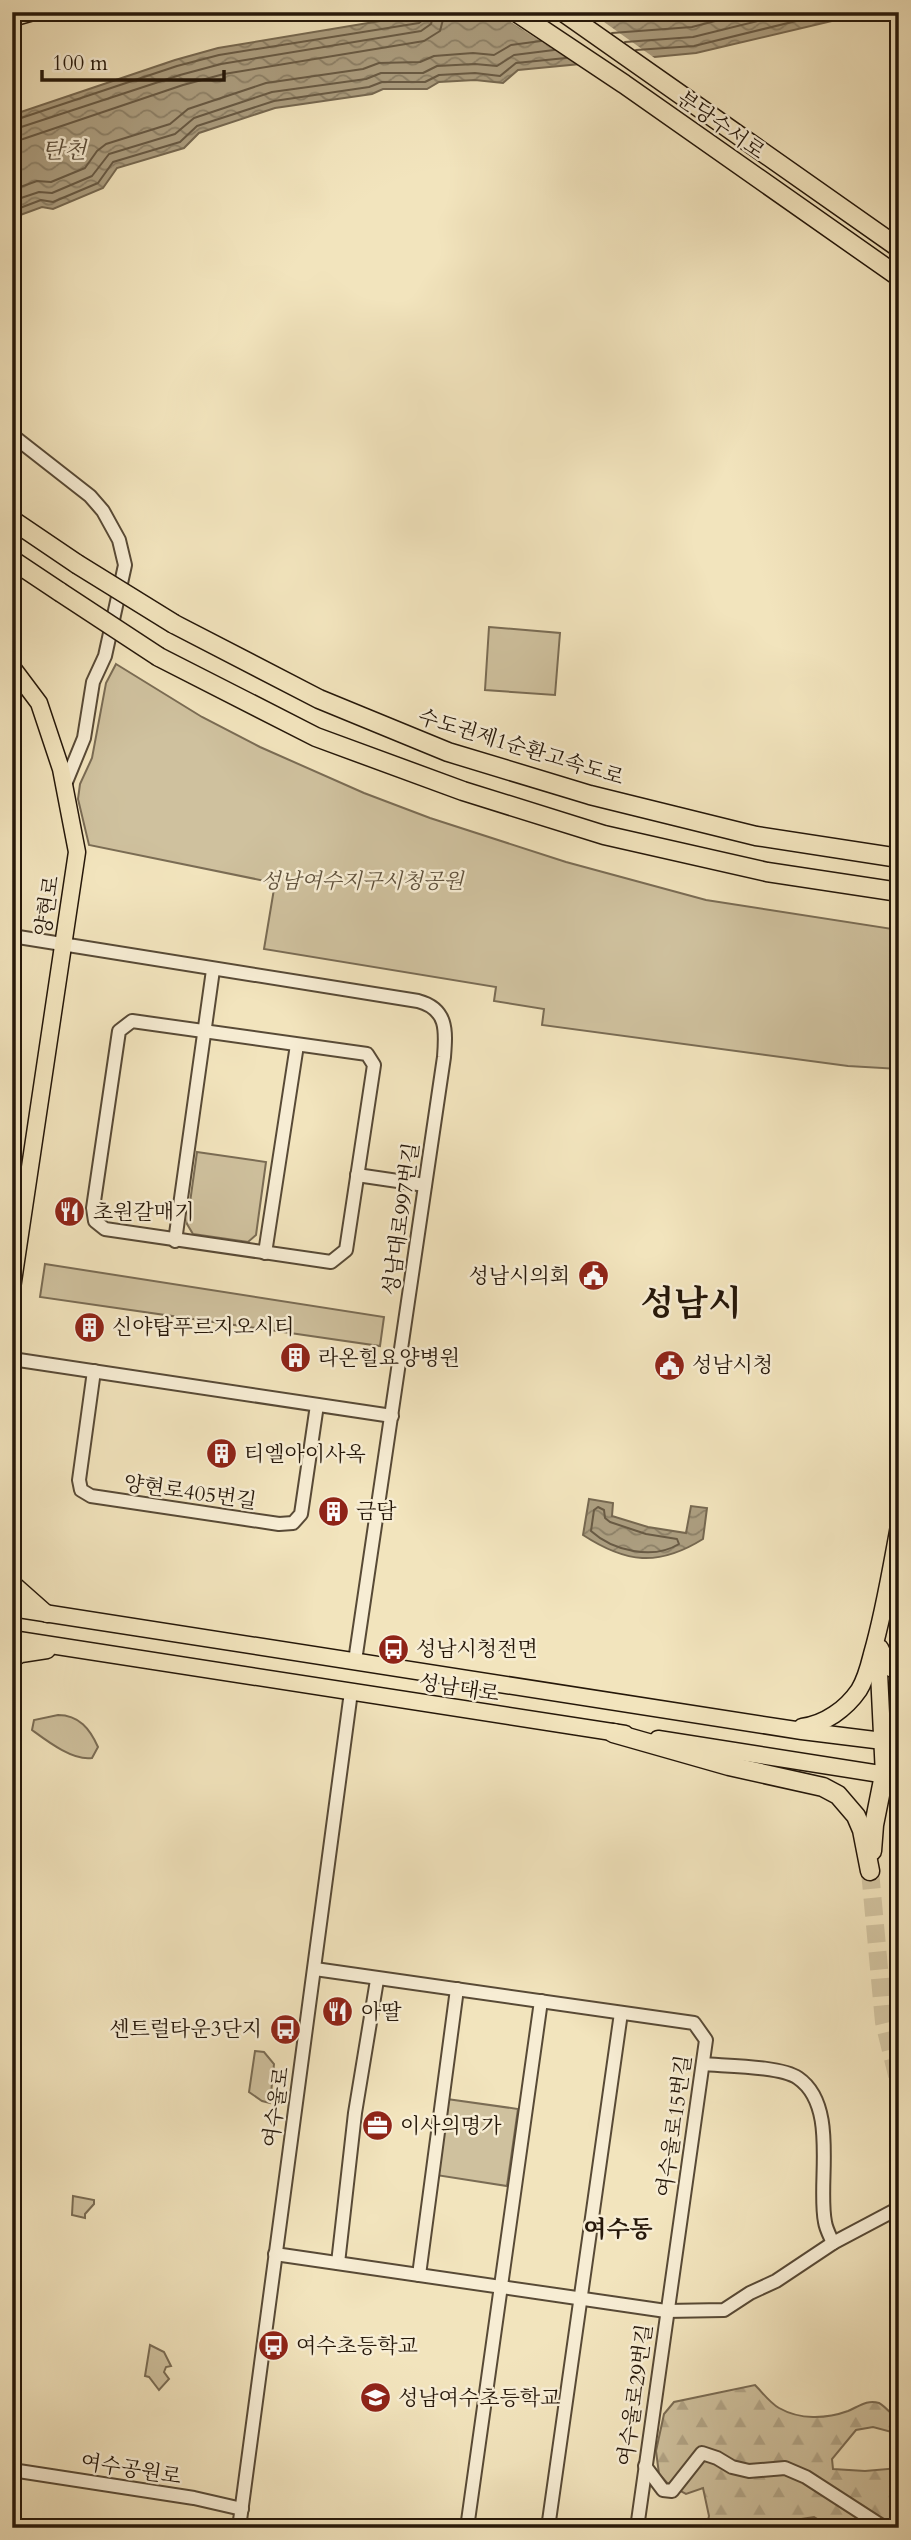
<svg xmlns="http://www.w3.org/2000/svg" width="911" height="2540" font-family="Cardo,'Noto Serif KR',serif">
<defs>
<pattern id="forest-firs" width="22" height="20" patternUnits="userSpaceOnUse" patternTransform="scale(1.75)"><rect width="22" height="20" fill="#cfc19e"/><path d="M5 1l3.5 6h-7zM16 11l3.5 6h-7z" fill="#b2a587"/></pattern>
<pattern id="water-waves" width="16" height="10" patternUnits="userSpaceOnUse" patternTransform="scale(1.75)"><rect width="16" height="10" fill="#ac9e80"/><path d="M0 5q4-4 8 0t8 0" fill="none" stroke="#8c8067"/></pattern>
</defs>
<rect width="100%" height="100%" fill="#f2e4bd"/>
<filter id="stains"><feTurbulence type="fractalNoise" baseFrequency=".00286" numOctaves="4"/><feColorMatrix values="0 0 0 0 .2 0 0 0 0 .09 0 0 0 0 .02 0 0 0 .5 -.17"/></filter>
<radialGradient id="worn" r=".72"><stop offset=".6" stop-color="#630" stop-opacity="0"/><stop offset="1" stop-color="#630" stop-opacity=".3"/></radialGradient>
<path fill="url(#forest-firs)" stroke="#7a6c54" stroke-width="2" d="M755,2385c7,7 15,18 24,23 21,12 47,11 69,3 10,-4 19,-12 31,-8 6,3 14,13 20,18v13l-26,-7 -17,3 -24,29 1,10 32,2 34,-3v60h-71l-1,-3 -13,-8 -19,3 -15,8h-74l3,-12 -6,-28 -17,6 -17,-9 -10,-11 -3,-23 8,-37 10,-12z"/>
<g fill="#cfc19e" stroke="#7a6c54" stroke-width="2">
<path d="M489,627l71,6 -5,62 -70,-5z"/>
<path d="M116,664l86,53 58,30 104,46 66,25 136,44 140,38 193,30v139l-51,-3 -306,-41 2,-16 -50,-8 2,-14 -232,-38 11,-66 -186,-38 -11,-46 2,-15 12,-26 14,-75z"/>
<path d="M197,1152l69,10 -10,73 -8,7 -55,-8 -6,-10z"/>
<path d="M45,1264l339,53 -4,29 -340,-49z"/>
<path d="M58,1715c21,0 32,14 40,32l-6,11c-19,3 -45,-17 -60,-28l2,-10z"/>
<path d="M255,2051l9,1 10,12 -4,39 -8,-2 -13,-9z"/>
<path d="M447,2099l71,10 -11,77 -71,-11z"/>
<path d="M73,2196l21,4v4l-9,10v4l-13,-3z"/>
<path d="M150,2345l14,7 7,14 -5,1 -2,5 5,7 -10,11 -10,-13 -4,-1z"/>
</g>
<g fill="url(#water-waves)" stroke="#766850" stroke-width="2">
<path d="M434,12h436l-174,41 -178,17 -15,13 -28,-3 -36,2 -12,7h-44l-11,5 -97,14 -76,25 -15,15 -67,20 -14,20 -50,21 -11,-2 -30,11v-103l163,-55 43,-12z"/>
<path d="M589,1499l24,4 -1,13 36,11 38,6 5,-27 16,2 -4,31c-45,28 -77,24 -120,-4z"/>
</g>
<path fill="#f2e4bd" d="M495,12h95l66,47 -75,8z"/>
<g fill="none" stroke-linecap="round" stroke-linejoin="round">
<g stroke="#685a44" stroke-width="2">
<path d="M612,33l80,-6 58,-15"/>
<path d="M625,42l68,-5 101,-25"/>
<path d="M636,50l58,-4 139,-34"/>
<path d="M12,121l165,-55 42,-11 200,-32 5,-4 2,-7"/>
<path d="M12,130l168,-55 41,-11 200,-33 10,-7 3,-12"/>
<path d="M12,141l11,-2 160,-54 41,-11 200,-33 16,-10 5,-19"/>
<path d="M12,190l25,-9 14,1 34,-14 12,-17 9,-7 64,-20 18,-15 78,-26 97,-14 16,-6 41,-1 14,-6 39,-3 21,2 17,-10 30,-4"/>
<path d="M12,201l27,-9 13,1 40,-17 17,-22 66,-20 19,-16 78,-26 94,-13 15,-6h42l14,-7 38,-2 22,2 17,-11 40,-5"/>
<path d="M12,211l29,-11 12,2 45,-19 15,-21 67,-20 17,-16 77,-25 95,-14 13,-5h43l14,-7 36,-2 25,3 16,-13 50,-5"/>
<path d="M598,1507l6,3 1,8 5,4 36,12 31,5 2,5c-26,16 -66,7 -88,-13l3,-21z"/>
</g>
<g stroke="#d3c5a2" stroke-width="18" stroke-dasharray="18 9" stroke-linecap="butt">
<path d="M899,1649l-2,88 2,107"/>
<path d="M870,1871l14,151 15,61"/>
</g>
<defs>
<g id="minor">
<path d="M12,435l78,61 13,15 16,29 6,25 -20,91 -12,26 -9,56 -20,49"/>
<path d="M12,936l406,65c30,8 28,30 26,56l-89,604"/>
<path d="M132,1021l235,33 7,11 -28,185 -15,12 -226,-33 -10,-8 -2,-13 26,-177z"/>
<path d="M357,1175l68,10"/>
<path d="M175,1241l38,-271"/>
<path d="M265,1253l32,-208"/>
<path d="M12,1359l380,57"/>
<path d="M94,1371l-15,109 2,10 10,6 188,28 14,-1 8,-9 16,-109"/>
<path d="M315,1969l379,54 12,17 -69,488"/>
<path d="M703,2064c22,2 78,2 95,14 41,28 19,105 27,144 1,7 5,14 8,21"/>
<path d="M275,2254l391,57 58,-1 26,-17 26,-12 57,-38 66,-35"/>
<path d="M338,2263l17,-150 22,-133"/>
<path d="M419,2275l38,-286"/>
<path d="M645,2466l18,24 9,1 30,-38 15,5 15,9 17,4 36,-3 21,9 79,51"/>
<path d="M12,2470l182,28 48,11"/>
<path d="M239,2528l112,-836"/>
<path d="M467,2528l74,-527"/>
<path d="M548,2528l73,-515"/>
</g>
<g id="major">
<path d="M12,18l21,-6"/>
<path d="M12,667l27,36 22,66 16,83 -65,436"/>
<path d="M12,1583l35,31"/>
<path d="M12,1608l790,123 97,12"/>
<path d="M12,1639l613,95"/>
<path d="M880,1648l9,19 10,5"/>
<path d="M878,1652l6,123"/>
<path d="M12,1659l9,-5 26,-4"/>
<path d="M802,1727c23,-3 44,-18 57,-37 7,-11 10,-24 13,-36 12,-41 19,-85 27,-128"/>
<path d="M658,1739l241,38"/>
</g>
<g id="highway">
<path d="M516,12l108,72 275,193"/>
<path d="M563,12l336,236"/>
<path d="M12,520l65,44"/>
<path d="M12,560l48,32"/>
<path d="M174,624l145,75 129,53 142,43 166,41 143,22"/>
<path d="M159,657l157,80 147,54 141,44 163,37 132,20"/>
<path d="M899,1649v-1"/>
<path d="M613,1733l116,33 94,21 15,8 18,21 6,14 8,41"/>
<path d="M872,1851l2,-26 10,-50"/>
</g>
</defs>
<use href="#minor" stroke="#584a36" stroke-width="16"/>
<use href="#major" stroke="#251709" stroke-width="19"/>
<use href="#highway" stroke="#251709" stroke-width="21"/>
<use href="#minor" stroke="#f7edd4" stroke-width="12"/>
<use href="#major" stroke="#f2e4bd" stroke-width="16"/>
<use href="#highway" stroke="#f2e4bd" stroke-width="18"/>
<defs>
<g id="highway-bridge">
<path d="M77,564l97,60"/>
<path d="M60,592l99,65"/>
</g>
</defs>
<use href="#highway-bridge" stroke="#251709" stroke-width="21" stroke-linecap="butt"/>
<use href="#highway-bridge" stroke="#f2e4bd" stroke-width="18"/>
</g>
<defs>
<symbol id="restaurant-disc" viewBox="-11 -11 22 22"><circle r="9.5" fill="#8f2418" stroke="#f7edd4"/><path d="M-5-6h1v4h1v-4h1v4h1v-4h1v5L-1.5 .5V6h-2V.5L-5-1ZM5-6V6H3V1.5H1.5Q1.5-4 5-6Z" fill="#fff"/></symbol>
<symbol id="civic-disc" viewBox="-11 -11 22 22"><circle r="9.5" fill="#8f2418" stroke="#f7edd4"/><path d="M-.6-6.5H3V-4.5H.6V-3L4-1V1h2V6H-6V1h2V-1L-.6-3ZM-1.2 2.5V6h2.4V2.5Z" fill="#fff"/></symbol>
<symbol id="building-disc" viewBox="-11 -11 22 22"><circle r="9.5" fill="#8f2418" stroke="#f7edd4"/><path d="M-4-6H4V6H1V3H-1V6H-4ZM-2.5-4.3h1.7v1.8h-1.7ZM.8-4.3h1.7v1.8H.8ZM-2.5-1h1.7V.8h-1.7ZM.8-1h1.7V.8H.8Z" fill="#fff"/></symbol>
<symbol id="bus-disc" viewBox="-11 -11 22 22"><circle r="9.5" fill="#8f2418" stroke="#f7edd4"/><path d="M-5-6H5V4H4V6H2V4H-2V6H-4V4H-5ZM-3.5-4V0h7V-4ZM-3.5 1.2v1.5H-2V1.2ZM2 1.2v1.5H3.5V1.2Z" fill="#fff"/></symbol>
<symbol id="office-disc" viewBox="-11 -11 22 22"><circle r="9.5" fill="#8f2418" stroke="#f7edd4"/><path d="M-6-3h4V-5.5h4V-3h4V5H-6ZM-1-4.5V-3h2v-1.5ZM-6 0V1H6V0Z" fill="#fff"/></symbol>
<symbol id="school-disc" viewBox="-11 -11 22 22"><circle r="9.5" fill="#8f2418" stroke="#f7edd4"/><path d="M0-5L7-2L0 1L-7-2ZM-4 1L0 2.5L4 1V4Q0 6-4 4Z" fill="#fff"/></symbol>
</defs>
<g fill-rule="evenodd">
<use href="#restaurant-disc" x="52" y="1194" width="35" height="35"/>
<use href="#civic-disc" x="576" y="1258" width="35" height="35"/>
<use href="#building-disc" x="72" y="1310" width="35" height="35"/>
<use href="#building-disc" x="278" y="1340" width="35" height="35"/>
<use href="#civic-disc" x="652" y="1348" width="35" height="35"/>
<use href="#building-disc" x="204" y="1436" width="35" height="35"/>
<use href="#building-disc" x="316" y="1494" width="35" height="35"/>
<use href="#bus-disc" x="376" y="1632" width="35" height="35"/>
<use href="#restaurant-disc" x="320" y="1994" width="35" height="35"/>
<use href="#bus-disc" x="268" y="2012" width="35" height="35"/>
<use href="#office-disc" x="360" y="2108" width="35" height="35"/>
<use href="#bus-disc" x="256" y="2328" width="35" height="35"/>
<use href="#school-disc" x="358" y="2380" width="35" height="35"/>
</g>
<g text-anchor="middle" stroke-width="5" stroke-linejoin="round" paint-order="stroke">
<g font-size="21" fill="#251709" stroke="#f7edd4">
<text transform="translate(721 125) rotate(35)" y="7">분당수서로</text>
<text transform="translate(521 747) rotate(17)" y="7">수도권제1순환고속도로</text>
<text transform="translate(47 906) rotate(-81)" y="7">양현로</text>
<text transform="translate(401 1219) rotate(-82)" y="7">성남대로997번길</text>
<text transform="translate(190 1492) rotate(8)" y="7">양현로405번길</text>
<text transform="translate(459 1688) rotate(9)" y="7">성남대로</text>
<text transform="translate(276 2107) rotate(-82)" y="7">여수울로</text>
<text transform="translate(674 2126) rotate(-82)" y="7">여수울로15번길</text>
<text transform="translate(635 2395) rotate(-82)" y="7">여수울로29번길</text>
<text transform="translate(131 2469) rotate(9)" y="7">여수공원로</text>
</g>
<g font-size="21" font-style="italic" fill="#60523d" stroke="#f7edd4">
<text x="362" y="888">성남여수지구시청공원</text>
</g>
<g font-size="21" fill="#251709" stroke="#f7edd4" text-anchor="start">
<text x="93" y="1219">초원갈매기</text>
<text x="570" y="1283" text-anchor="end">성남시의회</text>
<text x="112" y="1334">신야탑푸르지오시티</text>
<text x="318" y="1365">라온힐요양병원</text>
<text x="692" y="1372">성남시청</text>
<text x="244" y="1461">티엘아이사옥</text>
<text x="356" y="1518">금담</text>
<text x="416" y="1656">성남시청전면</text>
<text x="361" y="2019">아딸</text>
<text x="262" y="2036" text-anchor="end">센트럴타운3단지</text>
<text x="400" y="2133">이사의명가</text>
<text x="296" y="2353">여수초등학교</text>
<text x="398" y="2405">성남여수초등학교</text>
</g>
<g font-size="23" font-style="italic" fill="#5b4d39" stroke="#f7edd4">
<text x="64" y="158">탄천</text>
</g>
<g font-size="24" font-weight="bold" fill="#251709" stroke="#f7edd4">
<text x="618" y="2237">여수동</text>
</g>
<g font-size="35" font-weight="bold" fill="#251709" stroke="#f7edd4">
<text x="691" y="1315">성남시</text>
</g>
</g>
<rect width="911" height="2540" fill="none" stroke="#f2e4bd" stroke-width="42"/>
<rect x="14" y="14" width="883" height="2512" fill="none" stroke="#251709" stroke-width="3.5"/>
<rect x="21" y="21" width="869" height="2498" fill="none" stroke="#251709" stroke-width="2"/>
<path d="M42 70v10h182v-10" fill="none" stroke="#251709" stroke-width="3.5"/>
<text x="52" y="70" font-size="21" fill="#251709" stroke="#f7edd4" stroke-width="5" paint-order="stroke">100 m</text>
<rect width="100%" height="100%" filter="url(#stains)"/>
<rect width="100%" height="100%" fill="url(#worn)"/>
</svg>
